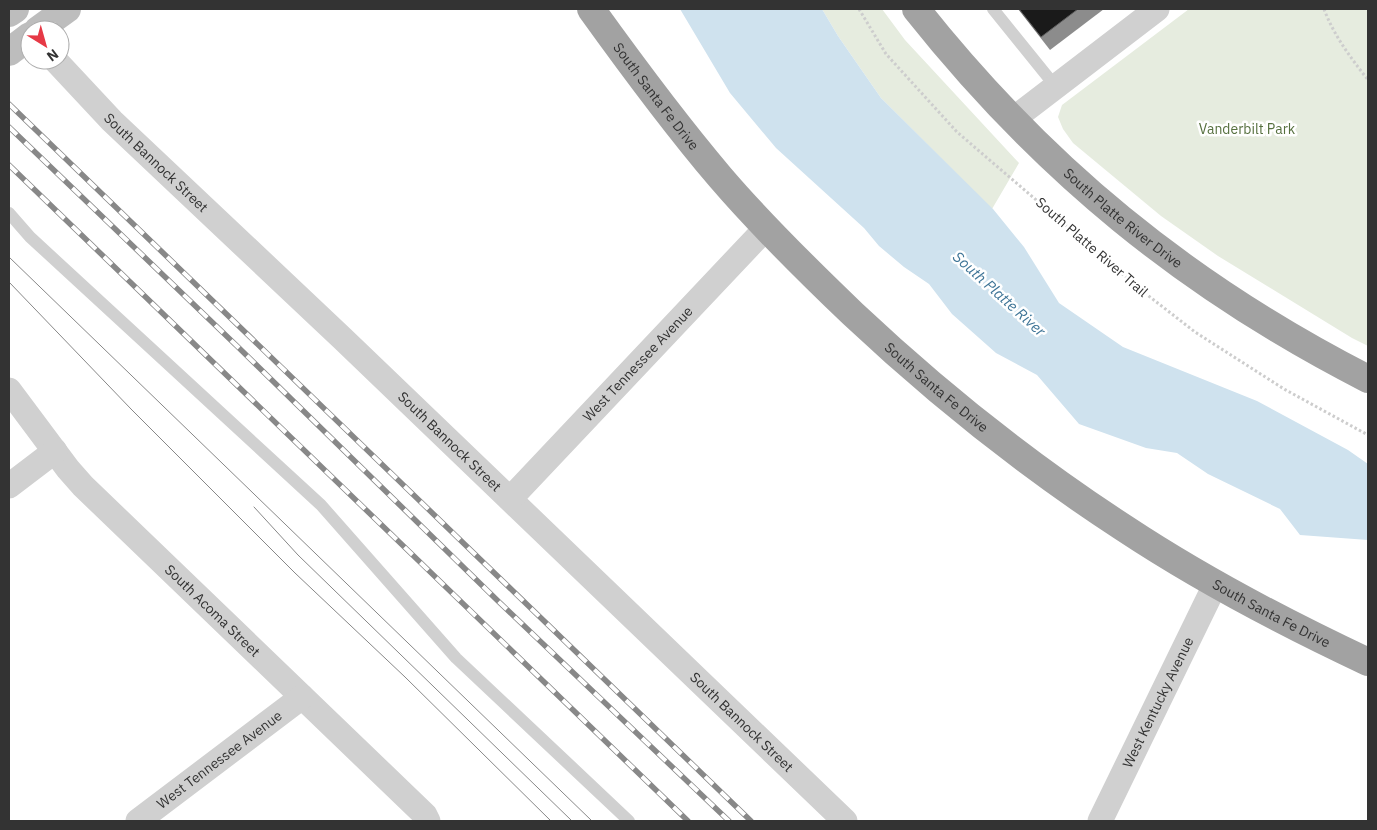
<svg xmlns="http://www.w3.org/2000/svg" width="1377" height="830" font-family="'IBM Plex Sans',sans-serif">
<rect width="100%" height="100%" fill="#fff"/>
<g fill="#e6ecdf">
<path d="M822,9h60l23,31 114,123 -27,46 -111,-111 -43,-62z"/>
<path d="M1189,9h179v337l-16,-8 -134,-82 -57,-40 -88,-73 -10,-14 -5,-12 4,-12z"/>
</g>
<path fill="#cfe2ee" d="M680,9h142l16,27 43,62 112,111 31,38 35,56 64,44 134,54 91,49 20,14v76l-68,-5 -20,-26 -72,-35 -31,-21 -31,-5 -67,-24 -42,-49 -41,-22 -44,-39 -23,-30 -25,-17 -25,-21 -15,-18 -88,-80 -46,-55z"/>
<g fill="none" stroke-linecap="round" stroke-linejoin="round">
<g stroke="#cdcdcd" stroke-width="3" stroke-dasharray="2.5 2.5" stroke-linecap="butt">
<path d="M859,9l27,45 71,78 184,158 54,42 89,57 84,46"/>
<path d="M1324,9c10,27 27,49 44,71"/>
</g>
<g stroke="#d0d0d0" stroke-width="12">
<path d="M993,9l63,78"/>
<path d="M9,213l21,24 291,268 135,153 173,163"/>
</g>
<g stroke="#d0d0d0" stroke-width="25">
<path id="s1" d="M55,60l57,61 231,218 502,482"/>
<path d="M1012,120l145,-111"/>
<path id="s2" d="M9,390l59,79 15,17 342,329 3,6"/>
<path d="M9,486l46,-35"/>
<path id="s3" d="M510,499l256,-271"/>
<path id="s4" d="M138,821l164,-124"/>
<path id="s5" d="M1100,821l116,-238"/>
</g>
<g stroke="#bdbdbd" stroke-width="28">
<path d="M9,13l6,-4"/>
<path d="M38,30l29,-21"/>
<path d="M9,52l21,-16"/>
</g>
<g stroke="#a2a2a2" stroke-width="28">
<path id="s6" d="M591,9c41,57 83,114 129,168 41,48 87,93 133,137 84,79 174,151 271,214 77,51 161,95 244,134"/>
<path id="s7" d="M916,9c127,160 270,277 452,370"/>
</g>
<g stroke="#888" stroke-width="1">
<path d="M9,257l583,564"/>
<path d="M9,282l122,127 164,164 110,104 146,144"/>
<path d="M254,507l44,48 274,266"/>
</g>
<defs>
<g id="rail">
<path d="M9,104l742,717"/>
<path d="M9,127l229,220 260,254 231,220"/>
<path d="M9,165l679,656"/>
</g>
</defs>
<use href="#rail" stroke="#888" stroke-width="5.5"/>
<use href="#rail" stroke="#fff" stroke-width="4" stroke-dasharray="11" stroke-linecap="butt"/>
</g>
<path fill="#8c8c8c" d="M1018,9h86l-54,41z"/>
<path fill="#1a1a1a" stroke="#5f5f5f" d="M1019,9h59l-37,28z"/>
<g text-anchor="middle" stroke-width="5" stroke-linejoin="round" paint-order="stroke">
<g font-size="14" fill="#333" stroke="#fff">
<text dy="5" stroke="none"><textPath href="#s6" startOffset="109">South Santa Fe Drive</textPath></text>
<text dy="5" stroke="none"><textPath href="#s1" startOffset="144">South Bannock Street</textPath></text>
<text dy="5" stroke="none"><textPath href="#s7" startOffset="295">South Platte River Drive</textPath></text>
<text transform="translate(1092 247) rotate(41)" y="5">South Platte River Trail</text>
<text dy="5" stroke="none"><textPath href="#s3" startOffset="186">West Tennessee Avenue</textPath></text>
<text dy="5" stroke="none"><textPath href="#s6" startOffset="514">South Santa Fe Drive</textPath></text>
<text dy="5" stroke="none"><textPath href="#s1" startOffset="549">South Bannock Street</textPath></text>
<text dy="5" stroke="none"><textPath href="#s2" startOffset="301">South Acoma Street</textPath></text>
<text dy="5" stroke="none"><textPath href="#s6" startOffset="919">South Santa Fe Drive</textPath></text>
<text dy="5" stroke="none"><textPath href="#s5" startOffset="132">West Kentucky Avenue</textPath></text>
<text dy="5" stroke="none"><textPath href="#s1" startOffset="954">South Bannock Street</textPath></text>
<text dy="5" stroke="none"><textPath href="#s4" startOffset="102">West Tennessee Avenue</textPath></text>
</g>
<g font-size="14" fill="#56703f" stroke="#fff">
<text x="1247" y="134">Vanderbilt Park</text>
</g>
<g font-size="15" font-style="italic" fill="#3f7597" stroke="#fff">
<text transform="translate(999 294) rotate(42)" y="5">South Platte River</text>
</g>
</g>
<rect width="1377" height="830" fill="none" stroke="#333333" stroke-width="20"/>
<g transform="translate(45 45) rotate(143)"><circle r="24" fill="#ffffff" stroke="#adadad"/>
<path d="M0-4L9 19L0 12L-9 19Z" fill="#e63946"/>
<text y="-8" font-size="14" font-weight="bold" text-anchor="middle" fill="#333333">N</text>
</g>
</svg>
